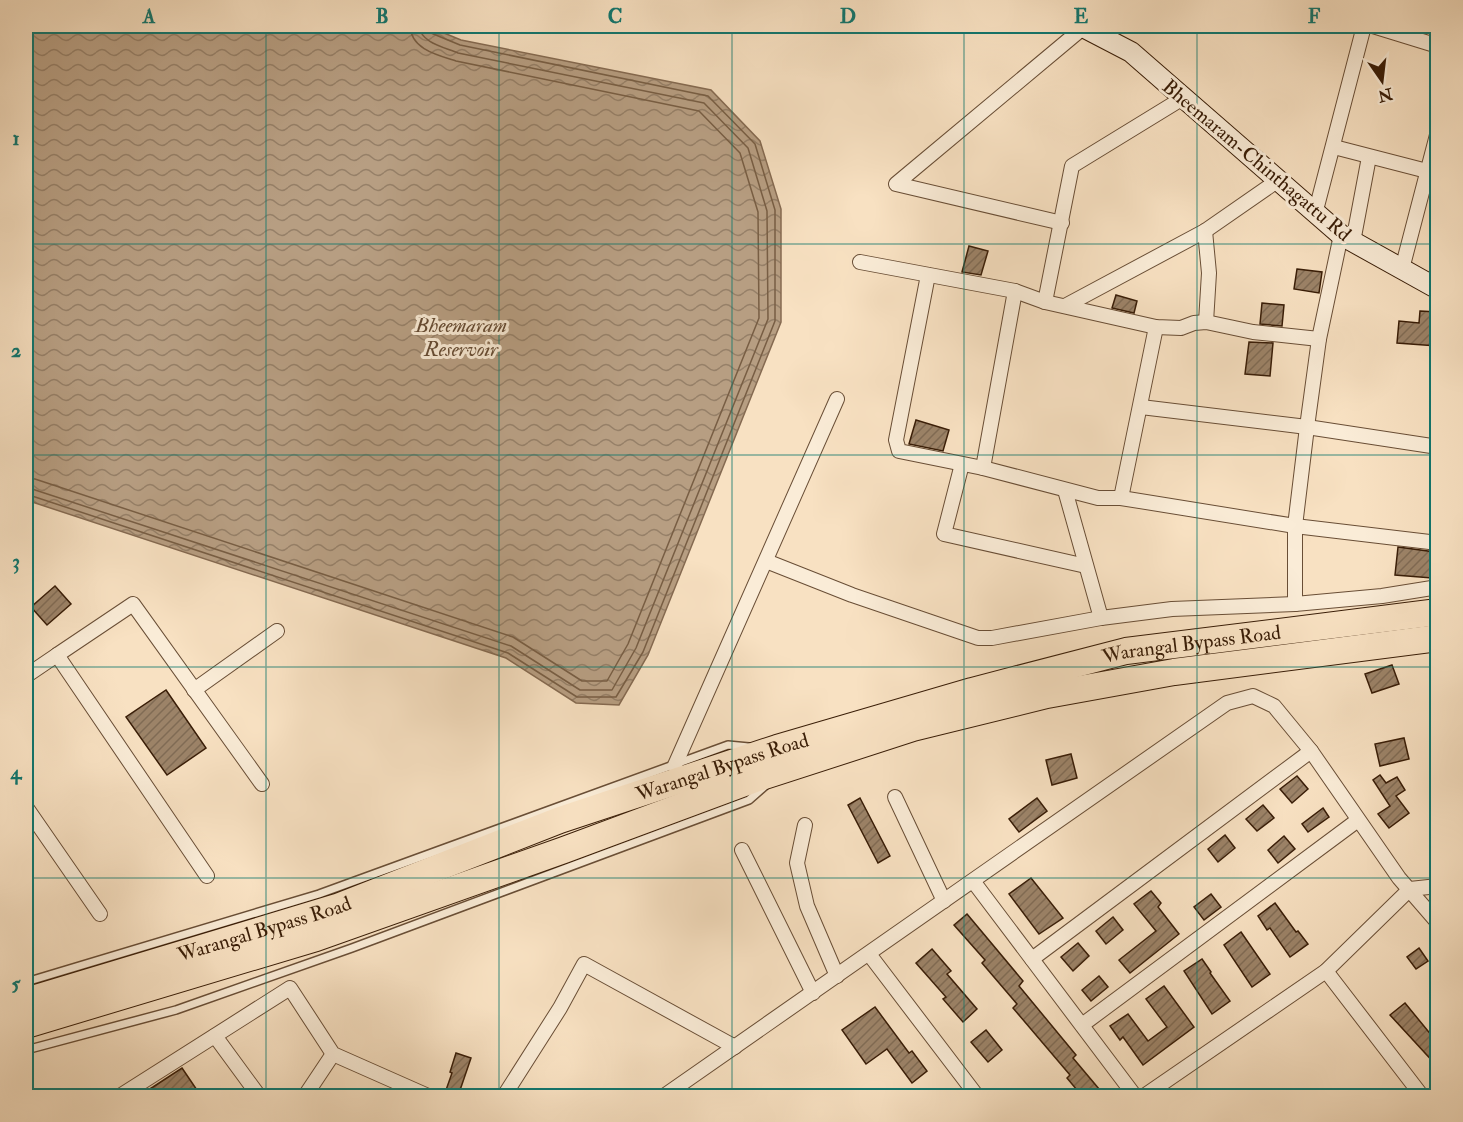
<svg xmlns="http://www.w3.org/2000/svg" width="1463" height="1122" font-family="'IM FELL Double Pica',serif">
<defs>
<pattern id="water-waves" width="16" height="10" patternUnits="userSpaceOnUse" patternTransform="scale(1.5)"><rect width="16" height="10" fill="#b79e82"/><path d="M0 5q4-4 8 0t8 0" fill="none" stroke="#968068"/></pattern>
<pattern id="building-hatch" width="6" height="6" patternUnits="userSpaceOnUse" patternTransform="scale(1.5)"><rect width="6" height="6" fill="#9c8368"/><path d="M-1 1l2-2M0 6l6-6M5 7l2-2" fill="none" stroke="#806b54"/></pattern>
</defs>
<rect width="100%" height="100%" fill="#f8e1c2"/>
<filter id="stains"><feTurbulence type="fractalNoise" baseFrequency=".00333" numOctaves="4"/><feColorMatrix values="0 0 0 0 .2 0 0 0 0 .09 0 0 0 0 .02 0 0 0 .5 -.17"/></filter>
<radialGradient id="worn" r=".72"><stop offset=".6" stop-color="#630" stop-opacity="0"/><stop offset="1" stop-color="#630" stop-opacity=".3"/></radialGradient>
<path fill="url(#water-waves)" stroke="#856a51" stroke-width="1.5" d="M26,26h401l34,14 250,50 49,51 21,68v113l-133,333 -29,50 -43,-2 -70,-45 -480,-158z"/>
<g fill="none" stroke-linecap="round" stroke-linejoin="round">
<g stroke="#785e44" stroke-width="1.5">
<path d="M26,478l9,1 478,158 69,44h25l21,-37 131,-326 -1,-106 -18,-59 -41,-42 -243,-50c-19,-6 -45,-12 -46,-35"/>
<path d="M26,487l485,159 69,44h32l24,-42 132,-329 -1,-108 -19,-63 -44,-45 -246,-50c-14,-6 -37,-10 -39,-27"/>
<path d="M26,494l482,159 69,44h39l27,-45 132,-331v-111l-20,-66 -47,-48 -248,-51 -29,-12 -4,-7"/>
</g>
</g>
<g fill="url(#building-hatch)" stroke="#391d07" stroke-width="1.5">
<path d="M969,246l19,5 -7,24 -19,-3z"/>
<path d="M1297,269l25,3 -3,21 -25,-4z"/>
<path d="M1116,295l21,6 -3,12 -22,-5z"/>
<path d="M1262,303l22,2 -2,21 -22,-2z"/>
<path d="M1420,311l17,1v34l-40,-3 2,-22 20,2z"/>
<path d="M1249,342l24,1 -3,33 -25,-2z"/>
<path d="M916,420l33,10 -6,21 -34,-7z"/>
<path d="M1398,547l37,5 -3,26 -37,-3z"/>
<path d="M55,586l16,18 -24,21 -16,-18z"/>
<path d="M1392,665l7,19 -27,9 -7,-19z"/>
<path d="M166,690l40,58 -39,27 -41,-58z"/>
<path d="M1404,738l5,21 -29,7 -5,-22z"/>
<path d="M1071,754l6,24 -25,7 -6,-25z"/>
<path d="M1380,775l6,8 11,-6 8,13 -9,6 13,17 -20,15 -11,-14 12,-8 -17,-26z"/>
<path d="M1297,776l11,13 -16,14 -12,-14z"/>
<path d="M860,798l30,58 -12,7 -30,-58z"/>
<path d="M1037,798l10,13 -28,21 -10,-13z"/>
<path d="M1263,805l11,13 -17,13 -11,-12z"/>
<path d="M1323,808l6,9 -21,15 -6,-8z"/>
<path d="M1225,835l10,13 -17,14 -10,-13z"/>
<path d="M1284,836l11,13 -17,14 -10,-13z"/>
<path d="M1031,878l32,40 -24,16 -30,-40z"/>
<path d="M1151,891l10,12 -3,4 21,27 -49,39 -11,-13 37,-29 -22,-27z"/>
<path d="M1211,894l10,13 -17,13 -10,-13z"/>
<path d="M1275,903l21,29 2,-1 10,13 -18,13 -20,-29 -3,2 -9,-14z"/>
<path d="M967,914l56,67 -4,5 57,69 -3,3 26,31 -9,7h-8l-15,-18 3,-3 -57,-67 4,-4 -35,-41 3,-3 -31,-35z"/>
<path d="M1113,917l10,13 -17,14 -10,-13z"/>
<path d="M1241,932l29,42 -18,13 -28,-42z"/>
<path d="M1078,943l11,13 -16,15 -12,-14z"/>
<path d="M1419,948l9,13 -12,8 -9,-12z"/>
<path d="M932,949l19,22 -4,3 30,35 -14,13 -20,-23 3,-2 -30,-34z"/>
<path d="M1202,959l9,13 -1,1 20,28 -18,13 -28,-43z"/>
<path d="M1099,976l9,11 -17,14 -9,-11z"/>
<path d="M1164,986l30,41 -51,38 -20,-28 -3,3 -10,-14 18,-12 20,27 19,-14 -21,-28z"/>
<path d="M1405,1003l32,39v24l-47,-51z"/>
<path d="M875,1007l34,46 3,-2 15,20 -15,12 -25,-34 -21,15 -24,-34z"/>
<path d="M986,1030l16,20 -14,12 -17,-20z"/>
<path d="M456,1053l15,5 -13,38 -13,-3 7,-20 -2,-1z"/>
<path d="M182,1068l19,28h-63l15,-9z"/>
</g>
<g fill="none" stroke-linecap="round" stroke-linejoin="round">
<defs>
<g id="lane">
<path d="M26,982l293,-88 409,-149 21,2"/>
<path d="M26,1050l150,-40 176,-62 397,-148 16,-14"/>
</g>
<g id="street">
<path d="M1373,26l65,20"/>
<path d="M1334,147l93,24"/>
<path d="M1315,214l49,-188"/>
<path d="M1062,223l-166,-39 188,-157"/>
<path d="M1205,231l4,42 -3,49"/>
<path d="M1353,242l16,-85"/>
<path d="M860,262l155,29 30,11 111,25 25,1 13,-5 12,-1 47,10 66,7"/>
<path d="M1402,269l36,-138"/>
<path d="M928,275l-32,165 3,11 84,17 115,30h23l174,28 143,17"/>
<path d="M1045,302l27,-136 111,-68"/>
<path d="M1065,306l140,-75 72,-50"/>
<path d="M1141,407l166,20 131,20"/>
<path d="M962,464l-18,70 142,32"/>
<path d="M983,468l32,-177"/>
<path d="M1065,490l36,128"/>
<path d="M1121,498l35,-171"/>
<path d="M766,561l86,34 126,43h14l109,-20 71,-9 123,-5 87,-8 56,-9"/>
<path d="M1295,604v-78l12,-99 12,-88 22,-104"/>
<path d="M57,655l76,-51 129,180"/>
<path d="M26,676l31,-21 150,221"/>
<path d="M194,690l83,-59"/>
<path d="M675,765l162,-366"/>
<path d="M895,797l49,104"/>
<path d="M26,807l74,107"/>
<path d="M805,825l-8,38 10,43 30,70"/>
<path d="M742,850l71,143"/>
<path d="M973,881l162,215"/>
<path d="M869,954l108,142"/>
<path d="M1032,959l279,-208"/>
<path d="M1326,971l96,125"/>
<path d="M1082,1025l276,-205"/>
<path d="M215,1036l44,60"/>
<path d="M120,1096l170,-108 43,66 95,42"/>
<path d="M305,1096l28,-42"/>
<path d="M504,1096l56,-88 24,-44 151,83"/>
<path d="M664,1096l563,-393 26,-7 21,10 37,45 88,127 39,45"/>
<path d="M1144,1096l182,-125 84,-82 28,-3"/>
</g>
<path id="secondary" d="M1081,26l50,26 210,183 97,54"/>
<g id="highway">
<path id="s1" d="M26,1001l311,-94 223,-87 217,-72 195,-57 154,-40 312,-39"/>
<path d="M26,1025l290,-87 248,-88 191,-71 158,-51 134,-33 127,-23 264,-34"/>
</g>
</defs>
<use href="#lane" stroke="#694e36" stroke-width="10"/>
<use href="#street" stroke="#694e36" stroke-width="16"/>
<use href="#secondary" stroke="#391d07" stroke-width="22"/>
<use href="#highway" stroke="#391d07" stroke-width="28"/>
<use href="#lane" stroke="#faecd7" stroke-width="7"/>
<use href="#street" stroke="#faecd7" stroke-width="14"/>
<use href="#secondary" stroke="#faecd7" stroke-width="20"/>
<use href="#highway" stroke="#f8e1c2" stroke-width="26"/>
</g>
<path fill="none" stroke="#0f766e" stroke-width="1.5" stroke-opacity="0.55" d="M266,26v1070M499,26v1070M732,26v1070M964,26v1070M1197,26v1070M26,244h1412M26,455h1412M26,667h1412M26,878h1412"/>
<g text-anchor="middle" stroke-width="6" stroke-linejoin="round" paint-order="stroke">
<g font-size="20" fill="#391d07" stroke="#faecd7">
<text transform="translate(1257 160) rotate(40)" y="7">Bheemaram-Chinthagattu Rd</text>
<text dy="7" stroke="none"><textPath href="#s1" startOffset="1221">Warangal Bypass Road</textPath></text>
<text dy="7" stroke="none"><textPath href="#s1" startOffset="735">Warangal Bypass Road</textPath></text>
<text dy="7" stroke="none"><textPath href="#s1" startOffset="249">Warangal Bypass Road</textPath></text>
</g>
<g font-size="21" font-style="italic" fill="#654a32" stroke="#faecd7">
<text x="461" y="332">Bheemaram<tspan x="461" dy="24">Reservoir</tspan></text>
</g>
</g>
<rect width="1463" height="1122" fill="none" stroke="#f8e1c2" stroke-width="66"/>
<g transform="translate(1382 81) rotate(166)" stroke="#faecd7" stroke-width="4.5" paint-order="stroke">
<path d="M0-4.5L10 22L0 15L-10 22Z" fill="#391d07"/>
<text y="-9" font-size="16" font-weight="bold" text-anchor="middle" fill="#391d07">N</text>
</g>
<rect x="33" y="33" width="1397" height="1056" fill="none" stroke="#0f766e" stroke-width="2"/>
<g font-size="20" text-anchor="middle" font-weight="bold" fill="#0f766e">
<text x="149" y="23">A</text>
<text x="382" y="23">B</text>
<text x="615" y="23">C</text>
<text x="848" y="23">D</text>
<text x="1081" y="23">E</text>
<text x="1314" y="23">F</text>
<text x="16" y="145">1</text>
<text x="16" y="357">2</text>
<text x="16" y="568">3</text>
<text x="16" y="779">4</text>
<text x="16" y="990">5</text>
</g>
<rect width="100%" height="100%" filter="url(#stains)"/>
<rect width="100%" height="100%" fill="url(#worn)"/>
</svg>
